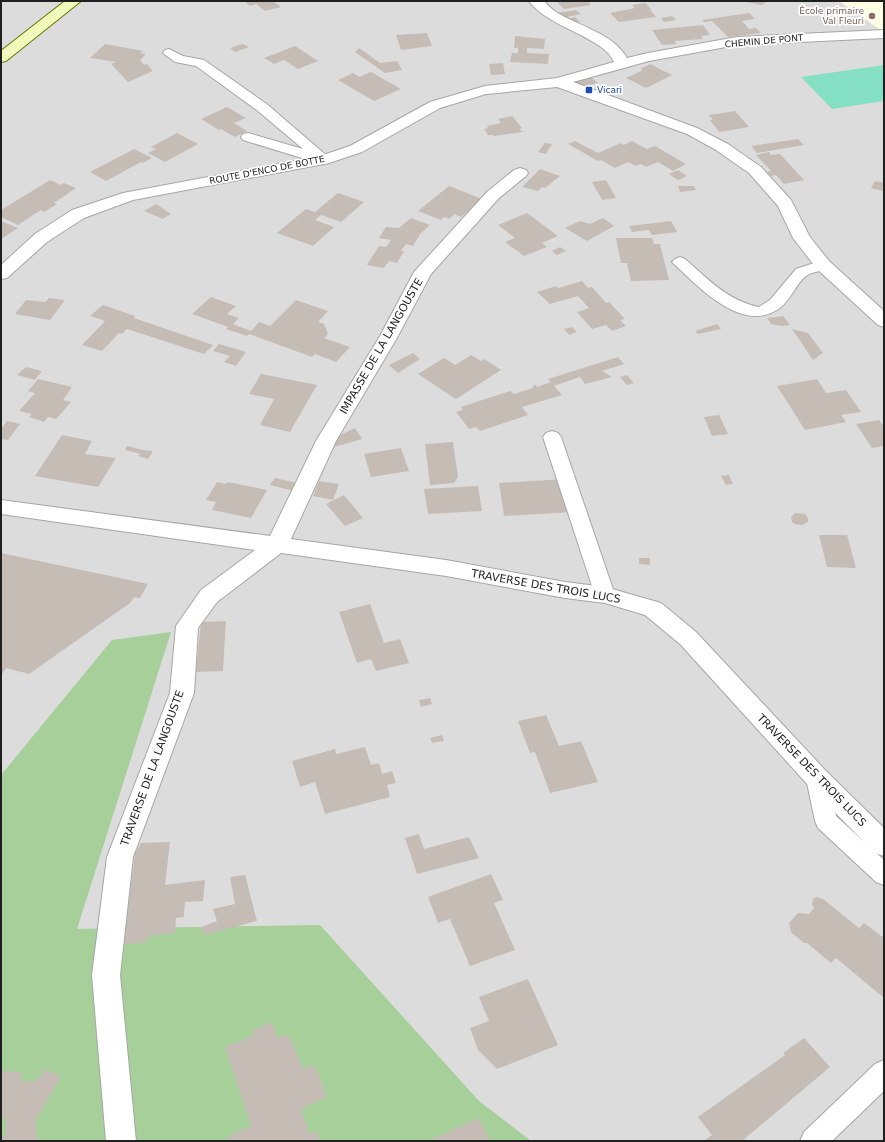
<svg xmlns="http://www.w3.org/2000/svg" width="885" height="1142" font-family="'DejaVu Sans',sans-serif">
<rect width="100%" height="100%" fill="#f0ede6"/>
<rect fill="#dddcdc" x="1" y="1" width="883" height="1140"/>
<path fill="#fcffe0" d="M839,1h45v30h-2z"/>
<path fill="#a6cf9a" d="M171,632l-94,297 243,-4 159,176 52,40h-530v-366l111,-135z"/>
<path fill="#84dfc3" d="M884,65v36l-52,8 -31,-32z"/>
<g fill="#c5bdb5">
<path d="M244,1h29l8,6 -16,4 -9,-7 -6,2z"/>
<path d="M556,1h32l3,4 -27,4z"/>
<path d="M741,1h26l-5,4z"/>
<path d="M645,3l7,7h-2l6,7 -37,5 -9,-9 25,-5 -3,-3z"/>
<path d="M576,10l5,4 -18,4 5,1 7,-2 5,5 -10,2 -14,-11z"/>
<path d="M749,13l6,6 -13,2 7,8 7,-1 5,5 -33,4 -16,-16 -8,1 -2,-2z"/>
<path d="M672,16l4,4 -12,2 -3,-4z"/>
<path d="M703,25l7,10 -9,1 2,3 -28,2 1,3 -14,1 -10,-15z"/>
<path d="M427,33l5,13 -31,4 -5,-15z"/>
<path d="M515,36l30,3 -1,10 -17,-1v5l22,1 -1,10 -38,-2 2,-9h6v-5h-4z"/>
<path d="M105,44l38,7 -3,2 6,1 -6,6 4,5 3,-1 6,7 -25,11 -17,-18 5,-2 -26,-4z"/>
<path d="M243,44l6,3 -14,5 -5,-4z"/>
<path d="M295,46l23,15 -20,8 -14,-9 -10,4 -10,-6z"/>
<path d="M359,48l21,15 17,-2 5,9 -17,3 -30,-21z"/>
<path d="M503,63l2,11 -14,1 -2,-11z"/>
<path d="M650,64l22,11 -26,13 -20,-10 17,-8 -3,-1z"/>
<path d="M371,72l30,17 -27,12 -36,-21 15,-7 6,4z"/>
<path d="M591,77l7,6 -17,4 -7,-6z"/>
<path d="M227,107l19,11 -12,5 13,8 -12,6 -14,-8 -2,1 -18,-11z"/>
<path d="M735,111l14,16 -30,5 -9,-12h3l-4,-5z"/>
<path d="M512,116l10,12 -3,1 4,3 -29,4 -1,-1h-5l-4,-6 4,-1 -1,-2 14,-3 -3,-4z"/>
<path d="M177,133l21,11 -33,18 -17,-9 8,-4 -5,-2z"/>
<path d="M798,139l6,6 -47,8 -6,-7z"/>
<path d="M575,141l23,12 23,-10 3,2 8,-4 15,8 8,-3 31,18 -13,7 -15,-9 -12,5 -5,-3 -5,2 -8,-4 -13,6 -14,-8 -3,1 -30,-17z"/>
<path d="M545,143l7,1 -6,10 -8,-2z"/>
<path d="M134,149l18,9 -9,5 -2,-1 -35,19 -16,-9z"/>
<path d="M769,152l2,3 9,-1 24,26 -20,4 -8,-9 -5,1 -4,-4 4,-1 -15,-16z"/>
<path d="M540,169l20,7 -15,12 -3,-1 -4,4 -16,-4z"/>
<path d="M678,170l9,6 -9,4 -9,-6z"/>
<path d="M50,180l11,5 3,-2 12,5 -22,15 3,1 -13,8 -3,-2 -23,15 -17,-8v-7z"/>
<path d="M606,180l10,18 -14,2 -10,-18z"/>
<path d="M875,181l9,2 -2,8 -11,-3z"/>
<path d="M449,186l33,13 -21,18 -6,-3 -6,5 -5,-2 -3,3 -23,-9z"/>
<path d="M678,186h16l2,4 -16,2z"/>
<path d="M338,193l26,9 -23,20 -20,-7 -6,5 19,7 -21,19 -36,-13 29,-24 9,3z"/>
<path d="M156,204l15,10 -8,5 -19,-8z"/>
<path d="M527,213l31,23 -16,7 5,4 -23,9 -19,-14 10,-4 -17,-13z"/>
<path d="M411,218l19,7 -10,9 -7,12 -7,-2 -5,7h3l-7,12 -8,-2 -5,7 -17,-3 12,-19 7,1 5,-7 -12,-2 7,-11 13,1z"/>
<path d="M603,218l11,8 -27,15 -22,-13 15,-7 10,3z"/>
<path d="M1,221l17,7 -17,11z"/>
<path d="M671,221l6,11 -25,3 -3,-5 -17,2 -3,-6z"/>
<path d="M616,238h36l2,6h6l9,36 -38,1 -4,-18h-6z"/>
<path d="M560,247l6,4 -9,4 -5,-4z"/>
<path d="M582,281l6,7 4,-1 14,16 3,-1 16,17 -5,1 6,6 -14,5 -6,-6 -14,4 -15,-17 12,-4 -11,-12 -28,8 -13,-12 19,-6 2,2z"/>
<path d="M211,297l25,9 -9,8 12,4 -6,6 18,7 8,-9 11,4 26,-26 32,11 -10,11 6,2 4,10 -4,4 26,9 -14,15 -21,-8 -3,3 -63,-23 -2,2 -21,-7 2,-2 -36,-13z"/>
<path d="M49,298l16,2 -15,20 -35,-6 11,-14 19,2z"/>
<path d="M103,305l32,11 -1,2 79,27 -9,9 -77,-25 -5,5 -3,-1 -17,18 -20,-6 23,-24 -15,-5z"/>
<path d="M783,316l7,9 -9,1 -10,-2 -4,-6z"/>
<path d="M717,324l4,5 -23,5 -3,-3z"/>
<path d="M572,327l5,5 -8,3 -5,-6z"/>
<path d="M792,329l16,4 15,20 -10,7z"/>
<path d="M219,344l27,8 -10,14 -12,-4 6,-6 -17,-5z"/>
<path d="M413,353l7,6 -22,14 -9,-8z"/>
<path d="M471,355l10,6 3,-2 17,11 -45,29 -38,-25 26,-16 11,7z"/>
<path d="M618,357l6,7 -22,7 10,6 -27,7 -5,-7 -26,9 8,9 -40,12 6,8 -48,16 -4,-4 -7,2 -13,-17 7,-2 -2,-3 49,-16 4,3 19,-6 -1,-2 4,-1 1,2 14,-5 -3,-3z"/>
<path d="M26,367l16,4 -7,9 -18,-5z"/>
<path d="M261,374l56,11 -27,47 -30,-7 14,-26 -25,-5z"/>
<path d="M627,375l7,8 -7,2 -7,-8z"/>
<path d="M38,379l34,8 -9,13 8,2 -15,17 -8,-2 -4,5 -15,-5 3,-3 -13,-3 16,-18 -7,-2z"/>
<path d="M817,379l9,14 20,-3 15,22 -20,3 5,7 -41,8 -28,-44z"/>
<path d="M719,415l9,19 -16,2 -8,-19z"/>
<path d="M879,420l5,7v19l-12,2 -16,-24z"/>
<path d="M7,421l13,3 -12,16 -7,-1v-10z"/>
<path d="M355,428l7,11 -28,8 6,-12z"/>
<path d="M62,435l30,6 -7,13 31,4 -18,29 -63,-11z"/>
<path d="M453,442l5,35 -4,6 -24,2 -5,-41z"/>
<path d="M127,446l16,4 10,1 -5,8 -10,-3 3,-2 -16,-4z"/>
<path d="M401,448l8,23 -38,6 -7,-23z"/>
<path d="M729,475l4,9 -7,1 -5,-9z"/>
<path d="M275,478l26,6 -3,8 -28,-7z"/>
<path d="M565,479l9,33 -70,4 -5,-33z"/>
<path d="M319,481l20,3 -6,16 -20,-4z"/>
<path d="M217,482l9,2 2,-2 39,8 -16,28 -39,-8 4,-8 -10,-2z"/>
<path d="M478,486l4,25 -54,3 -4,-25z"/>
<path d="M344,495l19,23 -18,8 -19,-22z"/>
<path d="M795,513l10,1 3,4v4l-6,3 -7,-1 -3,-2 -1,-5z"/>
<path d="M819,535h28l9,33 -29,-1z"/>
<path d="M1,553l147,31 -8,14 -6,-1 -4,6 -101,71 -23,-6 -5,8z"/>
<path d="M639,558h11v7l-11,-1z"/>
<path d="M370,604l14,39 16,-4 9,24 -33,8 -5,-12 -14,4 -18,-51z"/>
<path d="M226,621l-3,50 -27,1 5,-50z"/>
<path d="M430,698l2,6 -11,3 -2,-7z"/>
<path d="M546,715l13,31 22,-5 17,41 -48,11 -15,-41 -5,1 -12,-32z"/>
<path d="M442,735l2,6 -12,2 -2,-5z"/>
<path d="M365,747l6,18 8,-2 3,11 10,-3 4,12 -9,2 3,12 -65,17 -10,-32 -15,5 -8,-26 43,-12 1,5z"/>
<path d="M419,834l5,15 45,-12 10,21 -62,16 -12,-36z"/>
<path d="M170,842l-5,43 40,-5 -2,21 -18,1 -1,15 -8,1 -1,15 -28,3v6l-24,2 12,-90 6,-11z"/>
<path d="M491,874l12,26 -9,3 21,47 -45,16 -20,-47 -12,4 -10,-26z"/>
<path d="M245,875l12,46 -53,14 -3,-8 16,-6 -4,-12 22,-5 -5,-27z"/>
<path d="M816,897l7,2 36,29 5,-5 20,15v60l-48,-40 -5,5 -24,-20h-3l-13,-11 -2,-9 9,-10 11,1 5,-6 -2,-4 1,-5z"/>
<path d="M528,979l30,66 -61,24 -19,-19 -8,-22 19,-7 -10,-24z"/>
<path d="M272,1022l5,16 8,-3 5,2 13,32 12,-4 12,32 -26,12 9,25 7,-3 3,10h-91l-1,-5 23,-10 -26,-79 28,-11 -2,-5z"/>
<path d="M804,1038l26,29 -88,74h-38l8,-6 -14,-18 87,-62 -2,-2z"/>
<path d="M44,1069l17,7 -26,46 3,19h-37v-5l5,-1 -1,-18h-4v-46l21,1 -2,9h17z"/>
<path d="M479,1118l11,23h-62z"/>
</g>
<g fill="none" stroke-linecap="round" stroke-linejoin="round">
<defs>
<g id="lane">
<path d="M169,49l14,7 21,4 64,45 60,52 2,3 -2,3 -5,1 -5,-1 -75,-23 -2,-3 2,-3 5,-1 55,16 -45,-38 -62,-45 -21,-4 -12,-9 2,-3z"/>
<path d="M680,257l5,2c23,20 43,42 74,48l11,-7 26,-31 27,-9 5,2 3,3c-6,8 -18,5 -25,11 -10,8 -15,23 -25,31 -37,29 -81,-19 -106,-42l-3,-3 3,-3z"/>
<path d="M552,431l6,2 3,4 54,158 -3,5 -7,2 -7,-2 -3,-5 -52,-158 3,-4z"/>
<path d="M817,769l8,3 3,6 8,38 48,44v25l-8,-3 -58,-54 -3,-7 -9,-43 3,-6z"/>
<path d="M884,1060v31l-52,50h-32l4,-9 71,-68z"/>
</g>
<g id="street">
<path d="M529,1h15c4,4 7,8 12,11 22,14 57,21 71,46l21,-5 89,-16 147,-7v8l-147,7 -88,16 -76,21 124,46 31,16 33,23 30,33 19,37 19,24 55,50v16l-6,-2 -61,-56 -24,-31 -15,-32 -29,-33 -33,-23 -29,-16 -130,-47 -71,7 -46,14 -78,44 -33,11 -196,37 -49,18 -37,24 -40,36 -6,1v-14l34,-31 37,-24 51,-17 197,-37 30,-10 80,-44 55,-16 72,-8 57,-16c-10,-25 -67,-35 -85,-61z"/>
<path d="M520,168l6,2 2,3 -2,3 -27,22 -68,76 -33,62 -62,105 -45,98 155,21 119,22 40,5 56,16 35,29 130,139 58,57v28l-9,-3 -67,-68 -128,-141 -35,-29 -40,-12 -40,-5 -119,-22 -165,-23 -64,49 -19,26 -4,65 -61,164 -13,118 16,166h-30l-14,-166 15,-118 63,-164 6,-67 25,-36 54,-40 -254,-36v-14l269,36 46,-95 64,-105 34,-64 73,-80 27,-22z"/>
</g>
<path id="secondary" d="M65,1h16l-75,60 -5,1v-11z"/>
</defs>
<use href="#lane" stroke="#a6a6a6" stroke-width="2"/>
<use href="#street" stroke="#a6a6a6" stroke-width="2"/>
<use href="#secondary" stroke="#627805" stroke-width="2"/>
<use href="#lane" fill="#fff" fill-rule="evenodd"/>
<use href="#street" fill="#fff" fill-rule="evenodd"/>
<use href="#secondary" fill="#f1faba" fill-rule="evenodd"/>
</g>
<circle fill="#8d6e63" stroke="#fff" stroke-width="1.5" cx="872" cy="16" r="4"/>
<rect fill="#1a4fb4" stroke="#fff" stroke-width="1.5" x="585" y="86" width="8" height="8" rx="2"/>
<g text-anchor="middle" stroke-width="3.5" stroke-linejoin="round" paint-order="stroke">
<g font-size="9" fill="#785e54" stroke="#fff" text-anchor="end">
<text x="864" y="14">École primaire<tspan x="864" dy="10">Val Fleuri</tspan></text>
</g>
<g font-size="9" fill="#1f1f1f" stroke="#fff">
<text transform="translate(764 41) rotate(-5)" y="3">CHEMIN DE PONT</text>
<text transform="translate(267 170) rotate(-11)" y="3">ROUTE D'ENCO DE BOTTE</text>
</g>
<g font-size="9" fill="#164399" stroke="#fff" text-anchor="start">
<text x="597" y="93">Vicari</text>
</g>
<g font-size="11" fill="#1f1f1f" stroke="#fff">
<text transform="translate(381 346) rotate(-60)" y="4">IMPASSE DE LA LANGOUSTE</text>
<text transform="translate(546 586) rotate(10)" y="4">TRAVERSE DES TROIS LUCS</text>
<text transform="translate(152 768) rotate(-70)" y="4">TRAVERSE DE LA LANGOUSTE</text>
<text transform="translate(812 770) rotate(46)" y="4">TRAVERSE DES TROIS LUCS</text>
</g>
</g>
<rect width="885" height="1142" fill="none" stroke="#1f1f1f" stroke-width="4"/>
</svg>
